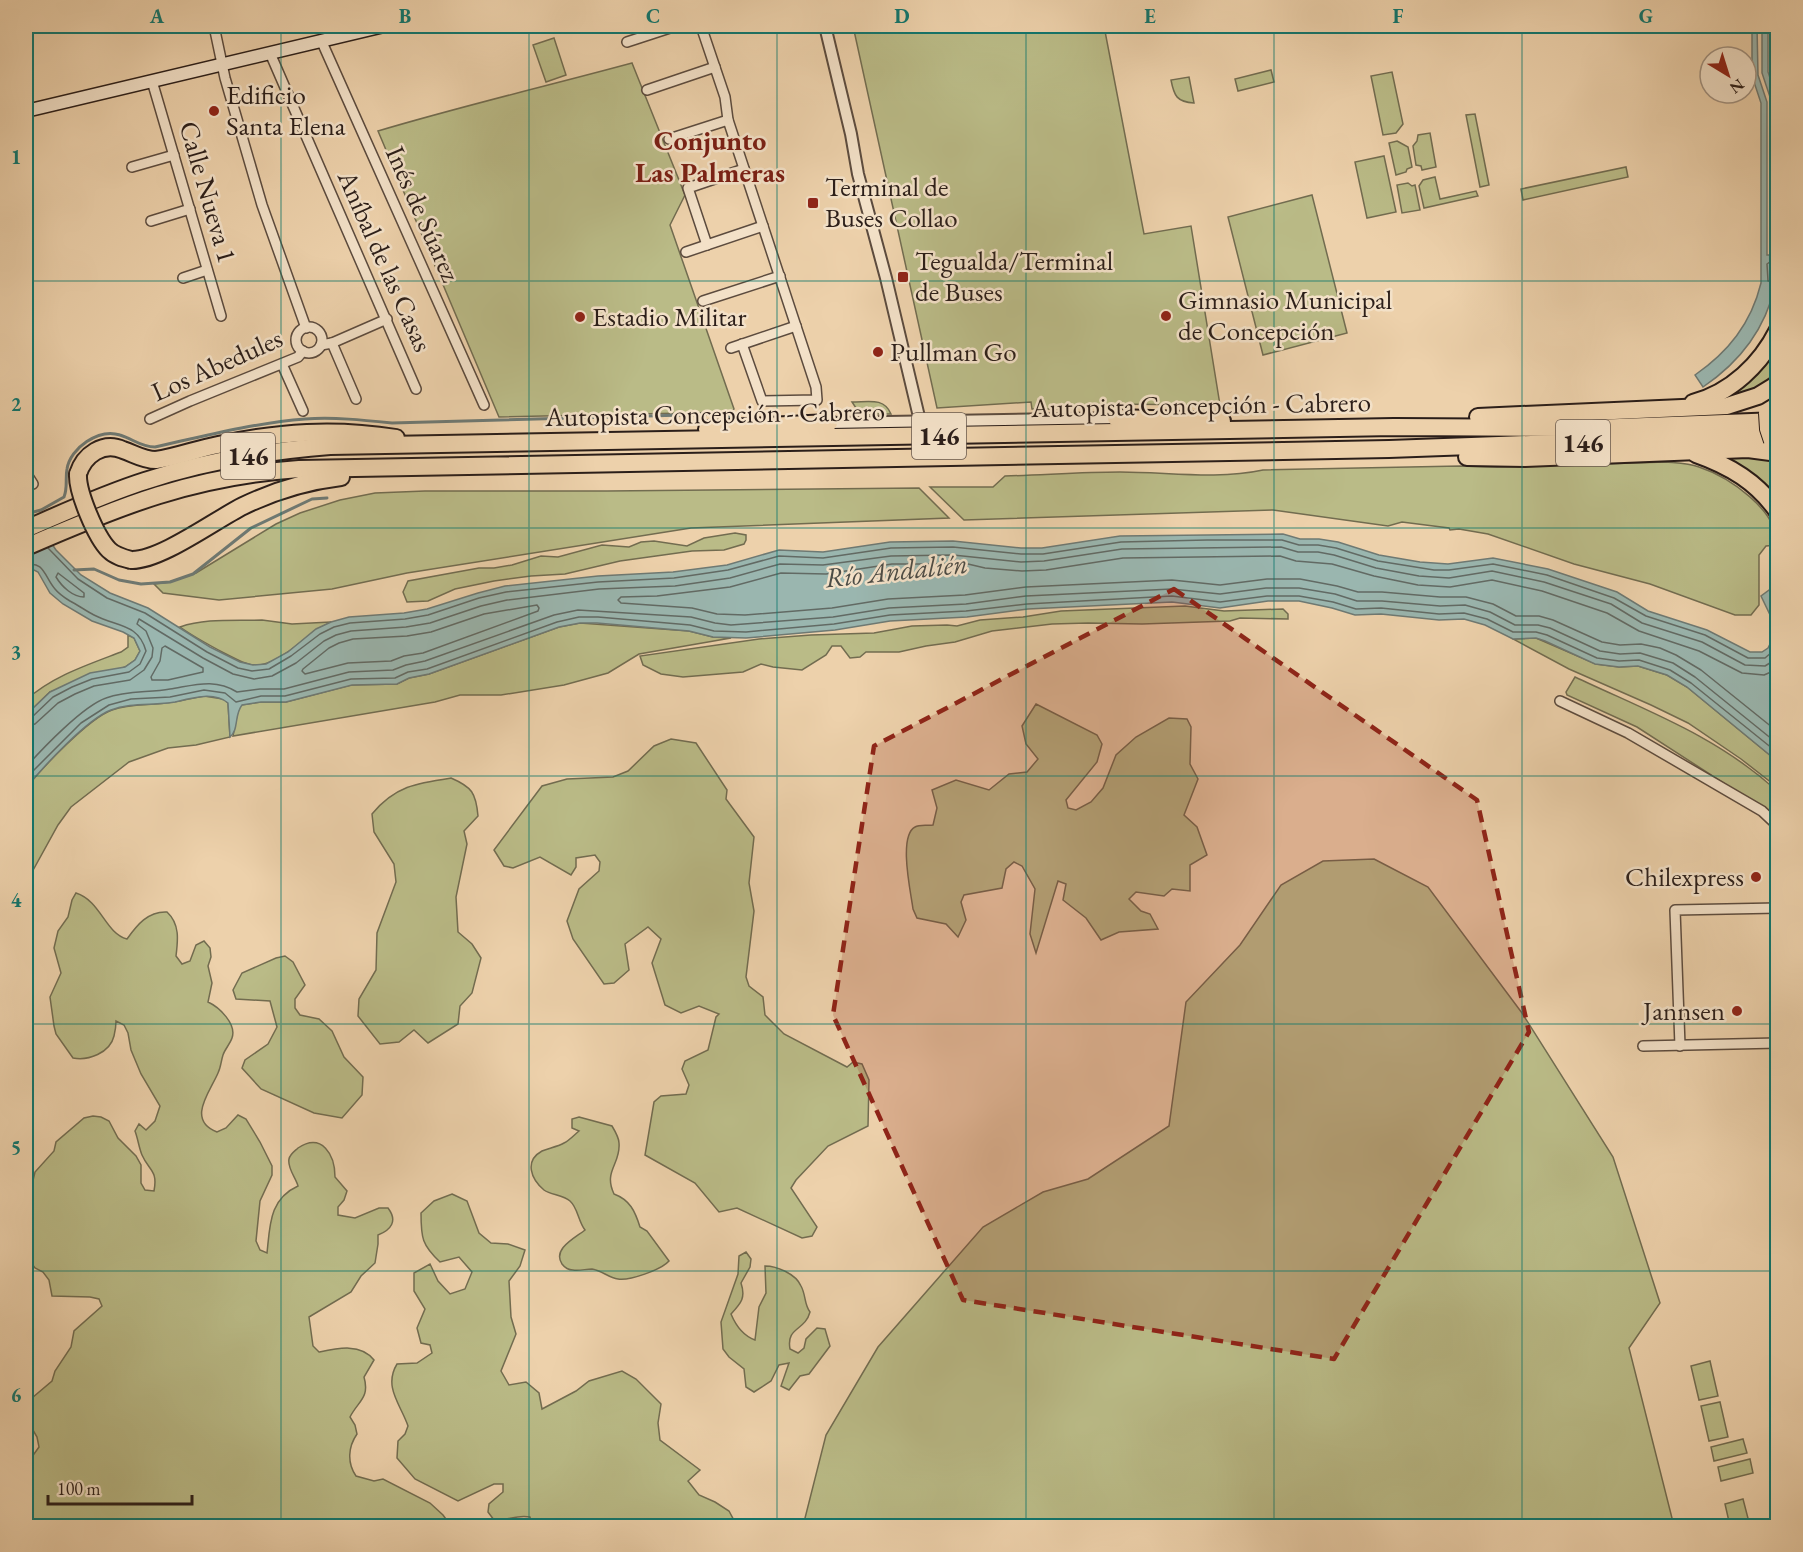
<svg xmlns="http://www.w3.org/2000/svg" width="1803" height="1552" font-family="'EB Garamond',serif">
<rect width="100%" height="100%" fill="#edd1ab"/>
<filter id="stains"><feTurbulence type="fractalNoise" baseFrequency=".00333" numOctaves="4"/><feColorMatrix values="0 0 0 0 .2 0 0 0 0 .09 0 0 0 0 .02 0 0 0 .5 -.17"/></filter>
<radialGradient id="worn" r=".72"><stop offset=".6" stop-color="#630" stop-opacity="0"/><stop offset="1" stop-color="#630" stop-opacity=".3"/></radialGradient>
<g fill="#babb87" stroke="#726c50" stroke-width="1.5">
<path d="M853,26h251l40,208 47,-8 29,179 -119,-1 -37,5h-32l-1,-7 -94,6z"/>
<path d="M554,38l12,37 -20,7 -13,-37z"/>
<path d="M632,63l53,132 -15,30 64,184 -2,3 -233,5 -121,-286c84,-25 169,-45 254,-68z"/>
<path d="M1271,70l3,12 -36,9 -3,-12z"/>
<path d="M1392,72l11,52 -7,9 -13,2 -12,-59z"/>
<path d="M1189,77l5,26c-17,-1 -20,-7 -23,-23z"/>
<path d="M1475,114l14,71 -9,2 -14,-72z"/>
<path d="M1430,133l6,34 -14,3 -1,-4 -5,-1 -3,-19 4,-5 1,-6z"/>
<path d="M1397,141l11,6 4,20 -5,2 -1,3 -10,3 -7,-32z"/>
<path d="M1384,156l12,56 -29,6 -12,-56z"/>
<path d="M1626,167l2,10 -105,23 -2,-11z"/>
<path d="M1435,177l5,22 36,-8 2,5 -54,12 -5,-22 4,-6z"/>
<path d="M1408,183l4,3 3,-1 5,25 -18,3 -5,-28z"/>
<path d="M1312,195l35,138 -84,22 -35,-138z"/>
<path d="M1777,341c0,7 3,19 0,25 -6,20 -39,30 -57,36z"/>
<path d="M852,402c16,0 32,-5 39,12h-31z"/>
<path d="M1727,455l47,5 3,5v36l-52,-42z"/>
<path d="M1666,462c11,1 22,1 33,5 30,10 79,43 78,78l-11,1 -7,9v50l-8,10h-16l-85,-31 -76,-20 -86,-30 -29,-5 -9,1 -1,-2 -47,-6 -14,4 -115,-16 -309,10 -34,-33h63l12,-11c38,-1 77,-4 115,-4 48,0 96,8 143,-2l197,-4 37,1z"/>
<path d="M919,488l30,30 -258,10 -284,45 -75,16 -113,11 -56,-7 -9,-9 16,-2 26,-9 80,-49 24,-11 40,-13 35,-7 50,-2h182z"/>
<path d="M735,533l11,2v5l-2,4 -20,6 -32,1 -72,10 -55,13 -34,2 -37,5 -39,8 -27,12 -21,1 -4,-10 5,-11 71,-13h15l18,-3 29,-9 17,1 44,-12 27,2 12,-5 13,-1 33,5 17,-8z"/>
<path d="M1185,606l39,5 59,-2 5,5v5l-48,-1 -10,3 -88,3 -54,-1 -36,1 -60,7 -37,11 -29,4 -27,6h-33l-6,5 -10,1 -9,-12h-9l-6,9 -24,15 -29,-3 -12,-3 -18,8 -60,5 -22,-3 -18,-9 -3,-9 119,-17 52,-4 63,-2 38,-7 35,-1 10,1 23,-6 43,-3 38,-6z"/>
<path d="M262,620l30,4 39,-2c-16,8 -28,19 -42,29 -29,20 -36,17 -65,2 -15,-8 -30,-16 -44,-26 26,-9 54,-6 82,-7z"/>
<path d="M580,623l109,8 24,6 18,1 -92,16 -31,19 -44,12 -63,10h-41l-25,7 -202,34 5,-26 3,-5 20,-3h25l65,-17 46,-1 12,-6 20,-4 130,-47z"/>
<path d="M128,635l6,3 6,13 -5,9 -10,7 -75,25 -24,23v-15c27,-24 61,-35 95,-48l7,-5z"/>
<path d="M1536,638l60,26 23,3 19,-1 29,9 20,12 90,74v26l-36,-28 -53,-36 -37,-18 -82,-36 -56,-30z"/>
<path d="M1575,677c72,34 142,59 202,114v29l-7,-7 -133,-86 -70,-32 -1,-3z"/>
<path d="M204,696l19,3 5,4 2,34 -34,8 -28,3 -39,14 -58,45 -13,18 -32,58v-95c16,-20 63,-70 86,-78 20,-7 40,-4 60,-8 11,-1 21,-4 32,-6z"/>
<path d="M1036,704l61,31 5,9 -5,18 -31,38 2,8 8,2 15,-8 12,-14 13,-33 20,-18 33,-19 18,1 4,8 -1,37 8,15 -14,36 13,12 10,28 -17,10v26l-18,-2 -8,7 -28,-4 -7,7 12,12 9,3 8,15 -39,3 -18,8 -15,-22 -23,-18 3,-16 -8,-3 -22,72 -6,-19 5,-45 -13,-23 -8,-4 -8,7 -4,19 -38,7 -3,7 5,18 -8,17 -12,-13 -29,-6 -4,-9c-2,-16 -15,-73 2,-82 5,-3 13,-1 18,-2l4,-17 -5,-18 24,-10 33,10 20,-16 18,-2 11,-13 -12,-15 -4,-18z"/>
<path d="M671,739l25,4 31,47 -1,9 28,38 -5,46 5,28 -8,66 3,9 14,11 2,18 19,19 63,33 6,-5 9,2 7,16 -1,46 -40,20 -32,34 -5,8 26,39 -5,9 -10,2 -65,-30 -18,4 -24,-29 -50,-28 9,-53 7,-6 25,-2 3,-9 -7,-16 3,-8 23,-11 8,-33 3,-3 -20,-8 -18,7 -16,-8 -13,-42 9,-24 -13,-12 -23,17 4,26 -15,13 -10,1 -31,-45 -6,-18 12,-32 20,-18 1,-9 -5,-7 -19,3v9l-5,8 -31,-18 -27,11 -9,-2 -10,-16 48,-64 25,-7 46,-2 15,-6 26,-25z"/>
<path d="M451,778c21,9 25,15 27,38l-14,15 3,13 -11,53 2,35 14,12 9,14 -9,35 -12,13 -2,18 -30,19 -14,-13 -15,12 -19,2 -22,-28 1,-17 17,-29 1,-37 19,-51 -2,-18 -20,-32 -2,-18c23,-28 45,-31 79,-36z"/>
<path d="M1374,859l54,28 94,126 91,144 47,146 -31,45 45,178h-871l23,-91 52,-88 105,-120 60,-35 45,-13 81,-53 17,-124 54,-57 41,-60 42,-24z"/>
<path d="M76,893c25,8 29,40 51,46 10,-14 21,-28 40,-27 13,12 11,28 9,44l6,8 8,-3 6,-16 8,-4 6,7 1,9 -3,9 4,17 -4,19c11,5 29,22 24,36 -2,6 -7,11 -9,17 -2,6 -2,12 -5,18 -8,19 -32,47 -1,59l9,-4 12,-13 8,4 14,23 12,24v9l-12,26 -4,40 4,9 7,3c3,-27 2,-54 31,-67 -2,-8 -11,-18 -9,-27 1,-5 6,-8 9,-11 24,-16 37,7 37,29l12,14 -3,9 -6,7v8l17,3 24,-10h9c10,13 3,22 -10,27v9l-3,19 -14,13 -10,16 -42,25 4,29 6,6c19,-4 42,-9 55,8l-10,17c6,21 -6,24 -14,40l5,8 2,9c-9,13 -10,29 -1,42l18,5 9,-2 47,24 13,12 8,11h-425v-81l8,9 5,-7 -2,-10 -11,-19v-15l26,-22 3,-10 16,-24 3,-16 28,-25 -3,-7 -9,-2 -38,-1 -3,-16 -6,-8 -8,-4 -9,-12v-46l9,-38 19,-21 2,-9 28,-24 9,-2 8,1 8,4 9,17 18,18 5,9v18l4,7 9,1c4,-21 -5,-20 -12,-36 -3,-7 -4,-16 -7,-24l4,-7 7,6 9,-9 5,-15 -19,-32 -10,-24 -3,-17 -4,-8 -8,-4c0,5 -1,11 -2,15 -4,17 -26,25 -41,22l-17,-24 -2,-8 -4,-29 11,-24 -7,-25 4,-17 10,-14 4,-17z"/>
<path d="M285,956l8,6 12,23 -10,14v9l5,7 19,4 13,12 12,26 19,20 -1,18 -20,23 -28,-5 -53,-24 -19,-21 3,-8 23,-16 9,-17 -7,-26 -34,-2 -3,-9 9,-17 34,-15z"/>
<path d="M579,1117l33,9c3,5 7,12 7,17 2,21 -16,28 -5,51 16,6 21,17 26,33l7,4 22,30c-8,9 -40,20 -51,18 -9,-1 -17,-9 -26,-10 -6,0 -13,2 -19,1 -5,0 -8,-2 -11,-6 -10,-15 13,-26 23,-34 -7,-9 -7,-22 -15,-29 -7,-6 -19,-6 -26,-11 -13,-11 -20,-29 -2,-39 7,-3 15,-4 22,-8 6,-3 10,-8 15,-12l-7,-3v-9z"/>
<path d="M452,1194l15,7 12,32 12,10 17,1 17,6 -5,16 -11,15 2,36 5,17 -15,37 8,14 17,-3 13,11 3,16 34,-18 13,-10 33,-10 14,8 25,25 -3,19 2,17 40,30 -12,11 11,14 16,7 14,9 8,15h-205l-2,-9c-13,-3 -23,4 -36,3l-6,-8 1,-8 14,-12v-8h-9l-36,17 -43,-22 -18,-21 1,-17 7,-7 3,-8c-7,-21 -25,-39 -11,-62l20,-1 15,-10 -2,-8 -9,-2 -4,-15 8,-19 -11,-18v-18l16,-9 8,17 12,13 15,-5 7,-17 -13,-15 -19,5c-18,-17 -19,-24 -19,-49l13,-12z"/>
<path d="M746,1252l5,7 -1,8 -9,16c5,15 0,20 -10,31 5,12 13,22 24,26l4,-33 7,-14 -1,-27c12,0 31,8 36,20 5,9 3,18 9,26 -5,19 -24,15 -20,37l8,4 6,-5 2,-9 11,-11 8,1 5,17 -21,28 -9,2 -11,14 -8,-4 8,-23 -10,2 -8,16 -17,11 -8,-5 -2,-18 -15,-12 -6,-8 -2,-27 17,-48 1,-18z"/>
<path d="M1710,1361l8,35 -19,4 -8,-34z"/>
<path d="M1720,1402l8,35 -19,4 -8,-35z"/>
<path d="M1743,1439l4,14 -33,8 -3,-14z"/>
<path d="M1750,1459l3,14 -32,8 -3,-14z"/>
<path d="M1743,1499l7,27h-20l-5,-22z"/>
</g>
<g fill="#9ab6af" stroke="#6e7973" stroke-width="1.5">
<path d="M1752,26h5l1,49 9,27v153h3v-5l1,-150 -9,-27v-47h6v46l9,27 -2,187c-10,44 -35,76 -72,101l-8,-12c33,-23 56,-51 66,-92v-180l-9,-27z"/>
<path d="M26,506l30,44 25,25 29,18 38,15 62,39 30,15 13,3 13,-1 22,-12 28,-23 15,-7 18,-5 55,-4 23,-4 51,-16 27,-7 93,-10 75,-4 54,-7 52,-15 44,2 67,-10 63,-1 68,7h21l78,-12 163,-2 17,5h19l19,3 41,13 41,7 28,2 45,-6 55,11 69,23 31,19 59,19 43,22h12l6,-4 4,-8 -1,-23 -10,-21 15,-11 1,176 -90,-74 -20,-12 -29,-9 -19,1 -24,-3 -50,-23 -9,-3 -23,1 -28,-14 -21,-6 -25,1 -58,-6 -26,1 -23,-7 -33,-7h-31l-48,7 -48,-6 -144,7 -61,8 -77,4 -55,9 -89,8 -33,-1 -24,-6 -92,-8h-17l-21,4 -130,47 -20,4 -12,6 -45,1 -66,17h-25l-19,3c-8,10 -3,25 -12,32l-2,-34c-14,-12 -37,-5 -53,-1 -21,4 -44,0 -64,8 -24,9 -68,57 -85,78v-73l24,-23 40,-19 35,-6 10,-7 5,-9 -6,-13 -11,-6 -31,-11 -29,-17 -13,-11 -12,-21 -6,-3 -6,2z"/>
</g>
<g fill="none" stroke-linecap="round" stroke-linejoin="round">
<g stroke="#626a64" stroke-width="1.5">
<path d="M1778,96l-2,158 -2,5 -7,5 1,17h10"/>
<path d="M48,548l30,31 29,19 38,15 62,39 31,16 14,3 17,-2 22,-13 29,-22 14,-7 16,-4 55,-4 23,-4 51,-17 27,-6 92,-10 76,-4 54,-8 51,-14 44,2 68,-10 62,-1 68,7h22l78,-12 86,-2h75l17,5h19l18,3 42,13 56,9h15l44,-6 54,11 67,23 32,18 59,19 43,23h17l7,-6 6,-10"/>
<path d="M26,565c18,-5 19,13 29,24 4,5 10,9 15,12 8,4 16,10 24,14 23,12 44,8 52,36l-6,13 -11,8 -37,7 -20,8 -19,10 -22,21 -5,1"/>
<path d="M58,573l26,20v4c-11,0 -22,-10 -28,-20z"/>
<path d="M537,605l2,3 -1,3 -115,42 -19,3 -13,5 -43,2 -43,11 -3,-3 1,-2 26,-21 10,-5 14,-4 54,-3 24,-4 53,-18z"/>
<path d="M165,646l38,22v4l-35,8h-16l-1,-3 9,-16 2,-13z"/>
<path d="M1778,669l-14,6 -22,-2 -43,-22 -60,-20 -32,-18 -65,-22 -50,-11 -42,7 -32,-2 -44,-9 -42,-12 -36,-3 -16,-5 -157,2 -77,12 -24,1 -37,-3 -17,-4h-76l-66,10 -45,-1 -51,14 -73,9 -36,1 -3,3 3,3 71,5 25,6 28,1 87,-7 56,-9 77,-4 61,-8 146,-7 48,5 47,-6h33l37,7 21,6h24l58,5h26l27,7 23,12h23l14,4 49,22 18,3 21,-1 19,4 16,7 25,15 77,62"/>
<path d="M26,727l9,-3 23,-21 17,-9 19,-8 36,-6 14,-10 8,-13 1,-9 -7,-17 -9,-7 2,-5 64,39 30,16 21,5 18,-3 24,-13 28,-22 12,-6 15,-4 55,-4 24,-4 51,-17 26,-6 92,-11 76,-3 55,-8 50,-14 43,1 68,-9 62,-1 68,7 23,-1 78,-12 159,-2 17,5h20l16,3 42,13 43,8 30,2 43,-7 52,11 67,22 31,19 60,19 43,23 20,1 13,-8"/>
<path d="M26,767c17,-19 57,-61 80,-69 21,-8 43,-5 64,-9 25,-4 45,-11 67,3l23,-3h24l65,-17 44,-2 13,-5 19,-4 129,-46 24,-5 113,7 24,6 16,2 102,-8 56,-9 77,-4 60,-8 146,-7 48,5 46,-6h33l36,6 22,7h25l58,5 25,-1 25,7 25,13h23l12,3 50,23 20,3 20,-1 33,10 22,14 83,67"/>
<path d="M26,778l55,-55 28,-18 22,-6 39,-2 34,-7 21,3 11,9 25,-6h24l66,-17 44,-1 13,-6 19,-3 130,-47 22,-5h19l92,8 24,6 32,1 88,-8 56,-9 76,-4 61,-7 145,-8 48,6 47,-6h32l34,6 23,7 25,-1 58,6 25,-1 23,6 26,13h23l11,3 50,23 22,3 20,-1 31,10 21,13 87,70"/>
</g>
<g stroke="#6e7973" stroke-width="3">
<path d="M26,514l15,-4 23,-13c4,-10 1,-18 3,-28 3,-21 32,-41 53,-34 13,4 21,12 35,12 49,-11 99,-24 150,-28 29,-2 58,1 87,4l329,-9 9,3"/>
<path d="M1775,560l3,11"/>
<path d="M74,570l20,-1 25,11 22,4 29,-2 23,-8 58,-46 61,-29 15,-1"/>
</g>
<defs>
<g id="minor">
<path d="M214,26l11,52 37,127 44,123"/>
<path d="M701,26l24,71 3,23 88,267 1,13 -55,1 -20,-57"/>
<path d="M321,40l163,365"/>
<path d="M627,42l49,-16"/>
<path d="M270,53l146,336"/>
<path d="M152,81l69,235"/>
<path d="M647,90l68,-23"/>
<path d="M669,139l59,-19"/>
<path d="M132,167l42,-12"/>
<path d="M151,221l39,-12"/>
<path d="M707,245l-19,-57 56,-19"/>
<path d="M686,252l77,-26"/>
<path d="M183,278l24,-8"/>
<path d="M703,301l77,-25"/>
<circle cx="309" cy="340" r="13"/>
<path d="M332,343l24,56"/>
<path d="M321,345l11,-2 55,-24"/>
<path d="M731,348l65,-22"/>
<path d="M282,364l21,47"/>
<path d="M150,419l40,-18 108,-44 5,-6"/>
<path d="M26,473l7,11"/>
<path d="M1560,701l68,32 134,78 16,15"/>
<path d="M1643,1046l135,-3"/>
<path d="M1680,1046l-5,-136 103,-2"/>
</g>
<g id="tertiary">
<path d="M825,26l26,108 7,40 28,104 34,143"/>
<path d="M829,423l287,-5"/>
</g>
<path id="secondary" d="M26,111l358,-85"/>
<g id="motorway">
<path d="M1693,403c38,-10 68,-39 85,-73"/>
<path d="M1478,417l249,-11 31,-10 18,-11"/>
<path d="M1116,418l106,3"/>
<path d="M707,429l122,-6"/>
<path d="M1696,454c34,12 61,28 82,58"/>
<path d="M1467,457l58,1 223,-9 30,4"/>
<path d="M78,474c6,-19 25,-33 45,-24 12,4 20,10 33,10 21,-3 41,-11 62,-15 62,-13 116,-17 178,-7"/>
<path d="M26,529c39,-17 78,-35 119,-48 60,-20 122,-30 185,-35l1064,-19 200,1 184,-7"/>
<path d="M26,547c94,-41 168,-71 273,-78l1090,-20 389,-14"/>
<path d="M131,560c29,1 84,-40 112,-54 31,-15 64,-25 98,-29"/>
</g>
</defs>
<use href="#minor" stroke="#5c4b3e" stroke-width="12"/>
<use href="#tertiary" stroke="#5c4b3e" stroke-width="14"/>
<use href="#secondary" stroke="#2b1e19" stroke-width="15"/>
<use href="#motorway" stroke="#2b1e19" stroke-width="20"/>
<use href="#minor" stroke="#f3e1c8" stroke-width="9"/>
<use href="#tertiary" stroke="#f3e1c8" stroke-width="10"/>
<use href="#secondary" stroke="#f3e1c8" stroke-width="12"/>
<use href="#motorway" stroke="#edd1ab" stroke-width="16"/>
<defs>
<path id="primary-bridge" d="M1766,413l1,16 4,12"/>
<path id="motorway-bridge" d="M78,474c-1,18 18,63 31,76 6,6 14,8 22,10"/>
</defs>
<use href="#primary-bridge" stroke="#2b1e19" stroke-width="16" stroke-linecap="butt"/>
<use href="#motorway-bridge" stroke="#2b1e19" stroke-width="20" stroke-linecap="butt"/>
<use href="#primary-bridge" stroke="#edd1ab" stroke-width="14"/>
<use href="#motorway-bridge" stroke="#edd1ab" stroke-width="16"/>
</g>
<path fill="#8f2418" fill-opacity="0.2" stroke="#8f2418" stroke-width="4.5" stroke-dasharray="12 8" stroke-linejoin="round" d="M1174,589l303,211 52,232 -195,327 -371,-59 -130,-285 41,-269z"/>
<path fill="none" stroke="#0f766e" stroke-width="1.5" stroke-opacity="0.55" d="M281,26v1500M529,26v1500M777,26v1500M1026,26v1500M1274,26v1500M1522,26v1500M26,281h1752M26,528h1752M26,776h1752M26,1024h1752M26,1271h1752"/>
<g fill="#8f2418" stroke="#f3e1c8" stroke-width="2">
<circle cx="214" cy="111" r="6"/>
<rect x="807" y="197" width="12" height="12" rx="3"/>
<rect x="897" y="271" width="12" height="12" rx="3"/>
<circle cx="1166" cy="316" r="6"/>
<circle cx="580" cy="317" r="6"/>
<circle cx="878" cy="352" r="6"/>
<circle cx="1756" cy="877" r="6"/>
<circle cx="1737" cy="1011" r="6"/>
</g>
<g text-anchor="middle" stroke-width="5" stroke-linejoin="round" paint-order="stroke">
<g fill="#f3e1c8" stroke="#67584e" stroke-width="1.5">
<rect x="912" y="413" width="54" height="46" rx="4.5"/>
<rect x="1556" y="420" width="54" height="46" rx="4.5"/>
<rect x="221" y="433" width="54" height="46" rx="4.5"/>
</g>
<g font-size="26" font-weight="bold" fill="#2b1e19">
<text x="939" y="445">146</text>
<text x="1583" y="452">146</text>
<text x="248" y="465">146</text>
</g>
<g font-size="27" fill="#2b1e19" stroke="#f3e1c8" text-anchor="start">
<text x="226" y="104">Edificio<tspan x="226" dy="31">Santa Elena</tspan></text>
<text x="825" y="196">Terminal de<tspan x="825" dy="31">Buses Collao</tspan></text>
<text x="915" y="270">Tegualda/Terminal<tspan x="915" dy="31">de Buses</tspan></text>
<text x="1178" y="309">Gimnasio Municipal<tspan x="1178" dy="31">de Concepción</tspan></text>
<text x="592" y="326">Estadio Militar</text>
<text x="890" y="361">Pullman Go</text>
<text x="1744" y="886" text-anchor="end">Chilexpress</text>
<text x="1725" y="1020" text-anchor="end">Jannsen</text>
</g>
<g font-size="27" fill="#2b1e19" stroke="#f3e1c8">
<text transform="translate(208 192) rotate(74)" y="9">Calle Nueva 1</text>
<text transform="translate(423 214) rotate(66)" y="9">Inés de Súarez</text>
<text transform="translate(385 261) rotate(66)" y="9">Aníbal de las Casas</text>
<text transform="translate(217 365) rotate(-24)" y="9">Los Abedules</text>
<text transform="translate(1201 405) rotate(-1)" y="9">Autopista Concepción - Cabrero</text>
<text transform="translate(715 414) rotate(-1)" y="9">Autopista Concepción - Cabrero</text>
</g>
<g font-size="28" font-weight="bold" fill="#7a1f14" stroke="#f3e1c8">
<text x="710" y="150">Conjunto<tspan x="710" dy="32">Las Palmeras</tspan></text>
</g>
<g font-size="28" font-style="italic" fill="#4c4c46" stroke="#f3e1c8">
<text transform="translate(896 570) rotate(-6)" y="10">Río Andalién</text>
</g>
</g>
<rect width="1803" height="1552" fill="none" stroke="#edd1ab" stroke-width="66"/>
<g transform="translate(1728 75) rotate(142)"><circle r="28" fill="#f3e1c8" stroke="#a39382" stroke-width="1.5"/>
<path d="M0-4.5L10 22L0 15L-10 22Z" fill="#8f2418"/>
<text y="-9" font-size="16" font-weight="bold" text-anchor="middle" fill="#2b1e19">N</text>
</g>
<path d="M48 1495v9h144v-9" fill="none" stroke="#2b1e19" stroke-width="3"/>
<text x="57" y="1495" font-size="18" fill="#2b1e19" stroke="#f3e1c8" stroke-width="4.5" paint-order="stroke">100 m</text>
<rect x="33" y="33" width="1737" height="1486" fill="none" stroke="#0f766e" stroke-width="2"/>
<g font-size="20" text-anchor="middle" font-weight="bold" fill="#0f766e">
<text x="157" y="23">A</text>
<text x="405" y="23">B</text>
<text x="653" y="23">C</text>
<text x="902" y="23">D</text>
<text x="1150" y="23">E</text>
<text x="1398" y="23">F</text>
<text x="1646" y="23">G</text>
<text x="16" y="164">1</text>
<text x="16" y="411">2</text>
<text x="16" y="659">3</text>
<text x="16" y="907">4</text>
<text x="16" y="1154">5</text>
<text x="16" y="1402">6</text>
</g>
<rect width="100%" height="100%" filter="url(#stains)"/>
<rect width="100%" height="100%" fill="url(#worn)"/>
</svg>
